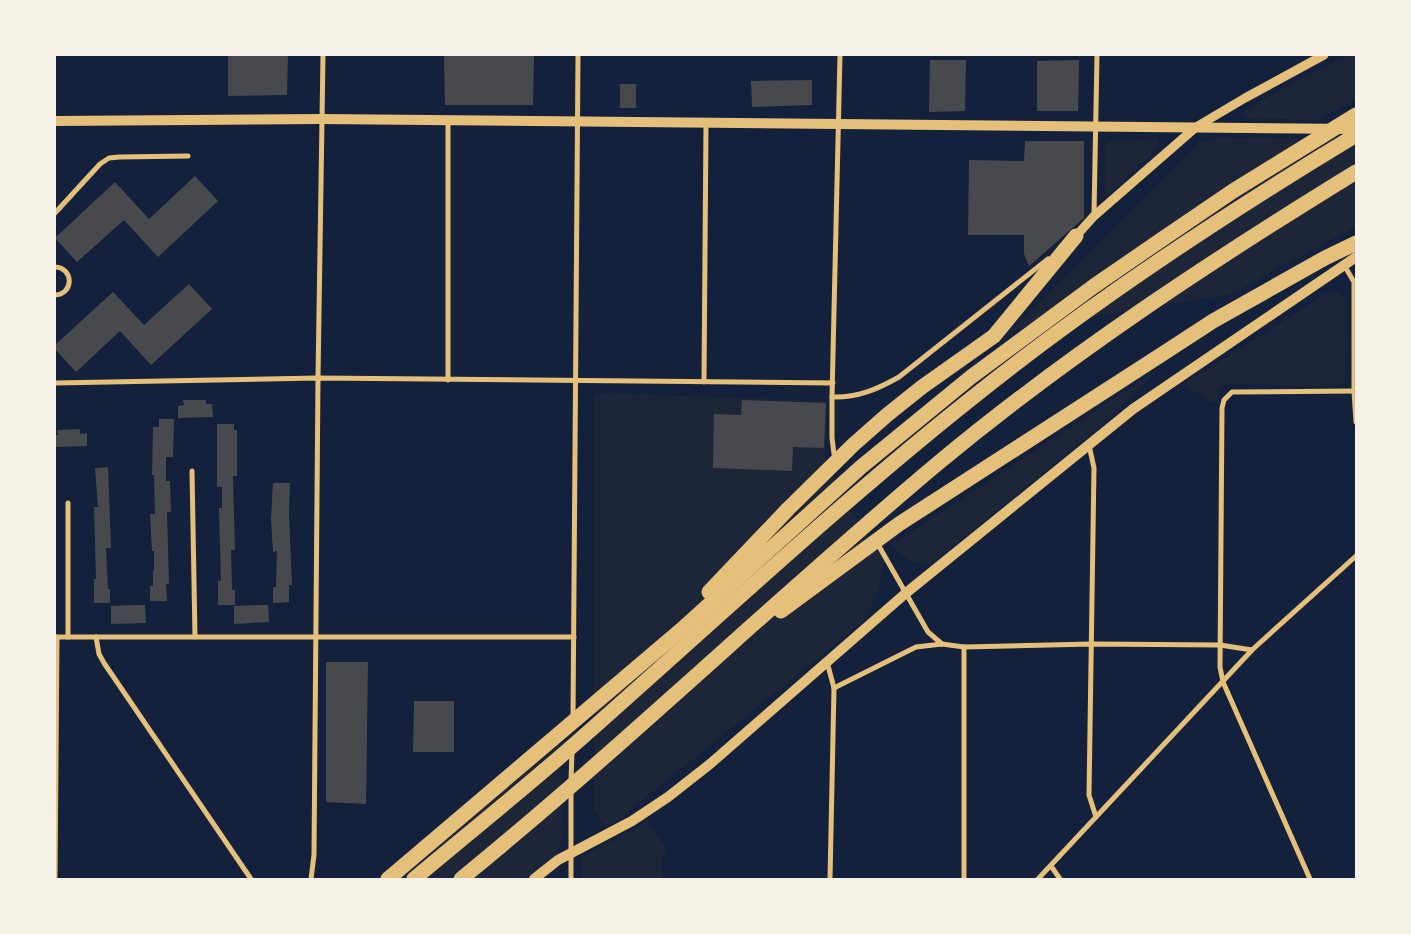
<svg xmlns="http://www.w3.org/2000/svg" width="1411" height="934" font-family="'IBM Plex Serif',serif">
<rect width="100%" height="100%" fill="#14213d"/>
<g fill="#1d2539">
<path d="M1348,55h8v44l-36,21 -75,-2 -1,-7 52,-30z"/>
<path d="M1217,138l139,2v86l-125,68 -220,37 188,-188z"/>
<path d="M1157,139l3,7 -55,52v-53l6,-4z"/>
<path d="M1329,292c7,-1 14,2 18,9l-1,76 -4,6 -7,4 -107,-4c-9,4 -10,9 -11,18l-5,1 -28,-18z"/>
<path d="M1160,368l-67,65 -162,131c-20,0 -25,-6 -40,-18z"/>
<path d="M594,393l232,8 -1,56 10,26 48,78 -5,29 -12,29 -259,210 -13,-18z"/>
<path d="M558,729l6,103 -6,21 -34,26h-143z"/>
<path d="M647,822l21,29 -7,6 2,22h-80l-2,-17 2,-6z"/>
</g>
<g fill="#48494c">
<path d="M228,55h60l-1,40 -59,1z"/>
<path d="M444,55h90l-1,50h-88z"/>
<path d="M930,60h36l-1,51 -36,1z"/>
<path d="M1079,60l-1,51h-41v-50z"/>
<path d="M812,80v25l-60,2 -1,-26z"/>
<rect x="620" y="84" width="16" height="24"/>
<path d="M1025,141h59v77l-55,48 -5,-12v-19h-56l1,-75 55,1z"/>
<path d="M195,176l23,25 -60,56 -34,-37 -47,42 -22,-24 60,-56 34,37z"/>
<path d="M189,284l23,25 -61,56 -31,-34 -44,41 -21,-23v-4l58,-53 31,33z"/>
<path d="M183,400h23v4h6l1,13 -35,1v-12l6,-1z"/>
<path d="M742,400l84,3 -2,45 -31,-1 -1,24 -79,-3 1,-54 27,1z"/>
<path d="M159,419h15l-1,38h-7v24h4l1,31h-4l2,72h-3l1,17h-17v-15h3v-15h1v-20h-2l-2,-37h5l-1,-39h-2l1,-48h6z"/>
<path d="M217,424h17v6h3v46h-4l2,74h-4l1,40h3v15h-17v-24h3l-2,-73h3v-21h-5z"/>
<path d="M80,429v5l7,-1v13l-32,1v-12h3l-1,-5z"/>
<path d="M108,467l3,81h-5l2,41h2v14h-16v-24h2l-2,-72h4l-3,-39z"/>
<path d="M273,483h17l-1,30 3,72h-3v17l-16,1v-16h3l1,-36 -4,1 -2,-33z"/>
<path d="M134,605h11l1,18 -35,1v-18z"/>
<path d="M257,605h11l1,17 -35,2v-18z"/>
<path d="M326,662h42l-2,142 -40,-2z"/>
<path d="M414,701h40v51h-41z"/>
</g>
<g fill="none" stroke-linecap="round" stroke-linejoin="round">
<g stroke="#e5c07b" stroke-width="5">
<path d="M448,121v259"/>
<path d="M55,213l45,-49 9,-6 10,-1 69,-1"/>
<path d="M1094,214l3,-159"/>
<path d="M1344,265l10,17v109l2,31"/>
<path d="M55,267c19,1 19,27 0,28"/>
<path d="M704,382l2,-259"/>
<path d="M55,383l263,-5 515,5"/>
<path d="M832,397c25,1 46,-8 67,-20l149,-118"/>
<path d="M1089,445l5,23 -5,327 7,22"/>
<path d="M834,454l-2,-16v-41l8,-342"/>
<path d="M192,471l3,166"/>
<path d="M880,548l48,84 14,12"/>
<path d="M55,637h519"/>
<path d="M68,637v-134"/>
<path d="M96,637l3,17 5,9 147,216"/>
<path d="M964,647v232"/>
<path d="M827,662l7,26 -4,191"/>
<path d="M834,688l82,-41 26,-3 22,3 128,-3 128,1 32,5"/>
<path d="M573,717l5,-662"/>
<path d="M571,782l1,-32"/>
<path d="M1051,866l9,13"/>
<path d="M55,879l2,-242"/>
<path d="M311,879l3,-24 4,-477 5,-323"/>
<path d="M571,879v-89"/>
<path d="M1038,879l214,-229 104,-94"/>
<path d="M1310,879l-87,-197 -3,-15 2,-259 2,-8 8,-8 124,-1"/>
</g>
<path stroke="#e5c07b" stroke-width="9" d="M1076,236l18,-20 102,-89 49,-29 79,-43"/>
<g stroke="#e5c07b" stroke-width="10">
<path d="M55,121l266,-2 1035,10"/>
<path d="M534,879l24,-19 74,-39 36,-24 42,-33 196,-171 227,-184 223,-152"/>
</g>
<g stroke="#e5c07b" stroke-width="15">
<path d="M709,592l79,-83 65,-64 34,-30 35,-28 72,-51 82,-100"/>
<path d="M781,611l118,-87 268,-173 46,-30 112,-63 31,-15"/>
<path d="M388,879l293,-249 180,-163 110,-90 123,-91 64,-44 75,-51 123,-76"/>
<path d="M414,879c57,-48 116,-95 171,-144 130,-115 257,-234 392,-341 120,-96 248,-180 379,-259"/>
<path d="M461,879c163,-133 315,-280 476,-415 131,-109 274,-203 419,-292"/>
</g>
</g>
<rect width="1411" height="934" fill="none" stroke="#f6f1e7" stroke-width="112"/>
</svg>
